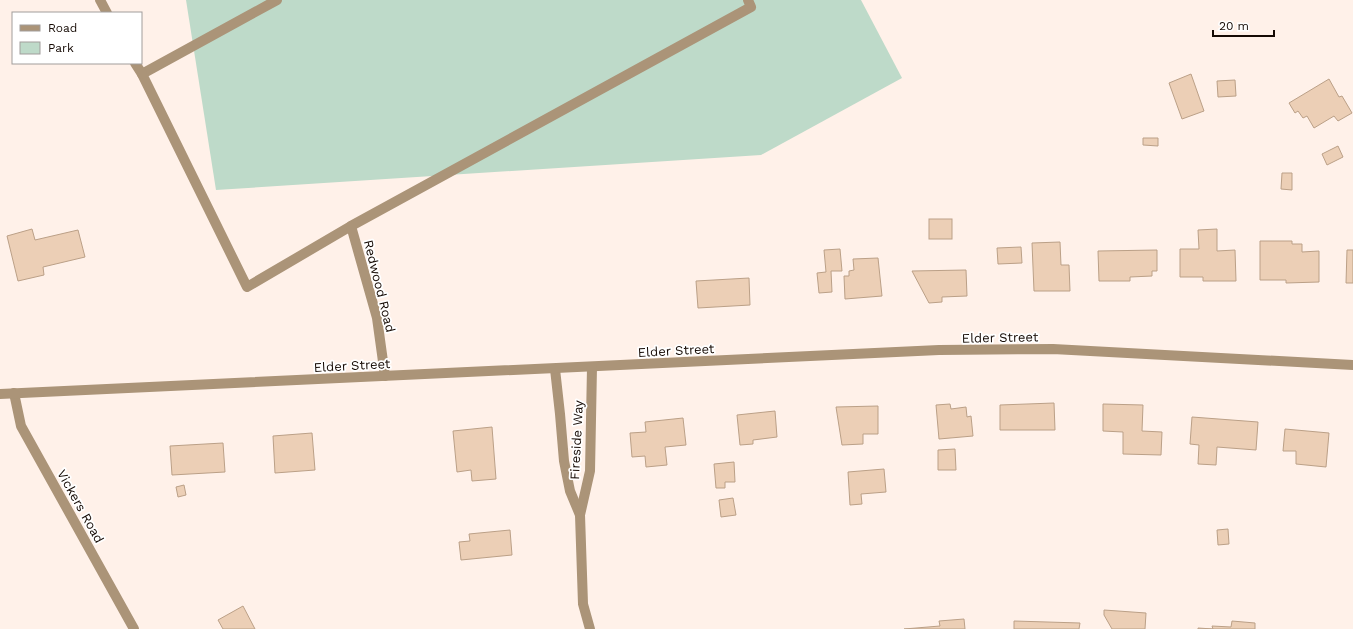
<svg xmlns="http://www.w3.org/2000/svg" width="1353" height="629" font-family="'Work Sans',sans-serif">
<rect width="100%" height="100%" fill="#fff1e9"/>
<path fill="#bedac9" d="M186,0h675l41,78 -141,77 -545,35z"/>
<g fill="#eccfb6" stroke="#bba087">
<path d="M1191,74l13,37 -22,8 -13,-36z"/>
<path d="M1329,79l10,18 3,-1 10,17 -14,8 -4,-5 -20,12 -7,-12 -4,2 -5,-7 -3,2 -6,-10z"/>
<path d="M1235,80l1,16 -18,1 -1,-16z"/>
<path d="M1143,138h15v8l-15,-1z"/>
<path d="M1338,146l5,11 -16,8 -5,-11z"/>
<path d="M1282,173h10v17l-11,-1z"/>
<rect x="929" y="219" width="23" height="20"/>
<path d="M32,229l3,11 43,-10 7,27 -42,10 1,8 -26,6 -11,-45z"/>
<path d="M1217,229v22l18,-1 1,31h-33v-4h-23v-28h19l-1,-19z"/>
<path d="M1260,241h32v3h10v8l17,-1v31l-33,1v-3h-26z"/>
<path d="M1060,242l1,23h8l1,26h-36l-2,-48z"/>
<path d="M1021,247l1,16 -24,1 -1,-16z"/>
<path d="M840,249l2,22h-11l1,21 -13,1 -2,-20 9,-1 -2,-22z"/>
<path d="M1157,250v21h-5v5l-22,1v4h-31l-1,-30z"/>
<path d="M1347,250h6v33h-7z"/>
<path d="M878,258l4,38 -37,3 -1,-23h5v-5l5,-1 -1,-11z"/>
<path d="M966,270l1,26 -25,1v5l-13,1 -17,-32z"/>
<path d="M749,278l1,27 -52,3 -2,-27z"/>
<path d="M1054,403l1,27h-55v-25z"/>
<path d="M950,404l1,5 15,-2 1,10 4,-1 2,20 -34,3 -3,-34z"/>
<path d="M1103,404l40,1 -1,26 20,1 -1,23 -38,-1v-22l-20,-1z"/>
<path d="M878,406v28h-15v10l-21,1 -6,-38z"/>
<path d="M775,411l2,26 -24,3v4l-13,1 -3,-30z"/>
<path d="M1192,417l66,5 -2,28 -39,-3 -1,18 -18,-1 1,-19 -9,-1z"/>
<path d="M683,418l3,27 -21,2 2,18 -21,2 -1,-11 -13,1 -2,-24 16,-1 -1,-10z"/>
<path d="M492,427l4,52 -24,2 -1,-11 -14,2 -4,-41z"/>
<path d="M1285,429l44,4 -3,34 -30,-3v-13h-13z"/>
<path d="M312,433l3,37 -40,3 -2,-37z"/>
<path d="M223,443l2,29 -53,3 -2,-29z"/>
<path d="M955,449l1,21h-18v-20z"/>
<path d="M734,462l1,20h-10v6h-9l-2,-24z"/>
<path d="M884,469l2,23 -25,2 1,10 -12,1 -2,-33z"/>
<path d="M184,485l2,10 -8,2 -2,-10z"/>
<path d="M733,498l3,17 -15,2 -2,-17z"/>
<path d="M1228,529l1,15 -11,1 -1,-15z"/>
<path d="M510,530l2,25 -51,5 -2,-18 11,-1 -1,-7z"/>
<path d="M243,606l12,23h-32l-5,-9z"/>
<path d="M1104,610l42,3 -1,16h-33l-8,-14z"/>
<path d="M964,619l1,10h-61l36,-3 -1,-5z"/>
<path d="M1014,621l66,2 -1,6h-65z"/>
<path d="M1232,621l23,2v6h-57v-1l15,1 -1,-3 19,1z"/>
</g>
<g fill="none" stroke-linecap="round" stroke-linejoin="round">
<g stroke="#ab9478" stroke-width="10">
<path d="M100,0l7,13"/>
<path d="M277,0l-135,74 105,213 104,-61 400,-219 -3,-7"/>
<path d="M135,63l7,11"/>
<path d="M351,226l26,92 8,58"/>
<path d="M555,369l5,45 4,47 6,30 10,24"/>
<path d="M14,393l7,33 113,203"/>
<path d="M0,394l939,-44 114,-1 300,16"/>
<path d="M590,629l-7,-25 -3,-89 10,-44 2,-104"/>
</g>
</g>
<g text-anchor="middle" stroke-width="3.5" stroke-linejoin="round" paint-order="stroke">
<g font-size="13" fill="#150a04" stroke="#fff">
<text transform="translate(380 286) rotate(76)" y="5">Redwood Road</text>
<text transform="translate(1000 337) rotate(-1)" y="5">Elder Street</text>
<text transform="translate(676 350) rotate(-3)" y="5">Elder Street</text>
<text transform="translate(352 365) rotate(-3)" y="5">Elder Street</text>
<text transform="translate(576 440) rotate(-87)" y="5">Fireside Way</text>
<text transform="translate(81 506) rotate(61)" y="5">Vickers Road</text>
</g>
</g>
<rect x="12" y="12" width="130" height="52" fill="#ffffff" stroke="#a19d9b"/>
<rect x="20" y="25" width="20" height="6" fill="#ab9478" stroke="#a19d9b"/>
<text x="48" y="32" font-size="12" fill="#150a04">Road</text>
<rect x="20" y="42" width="20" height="12" fill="#bedac9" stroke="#a19d9b"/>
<text x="48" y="52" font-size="12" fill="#150a04">Park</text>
<path d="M1213 30v6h61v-6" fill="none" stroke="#150a04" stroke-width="2"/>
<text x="1219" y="30" font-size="12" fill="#150a04" stroke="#ffffff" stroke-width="3" paint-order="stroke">20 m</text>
</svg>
